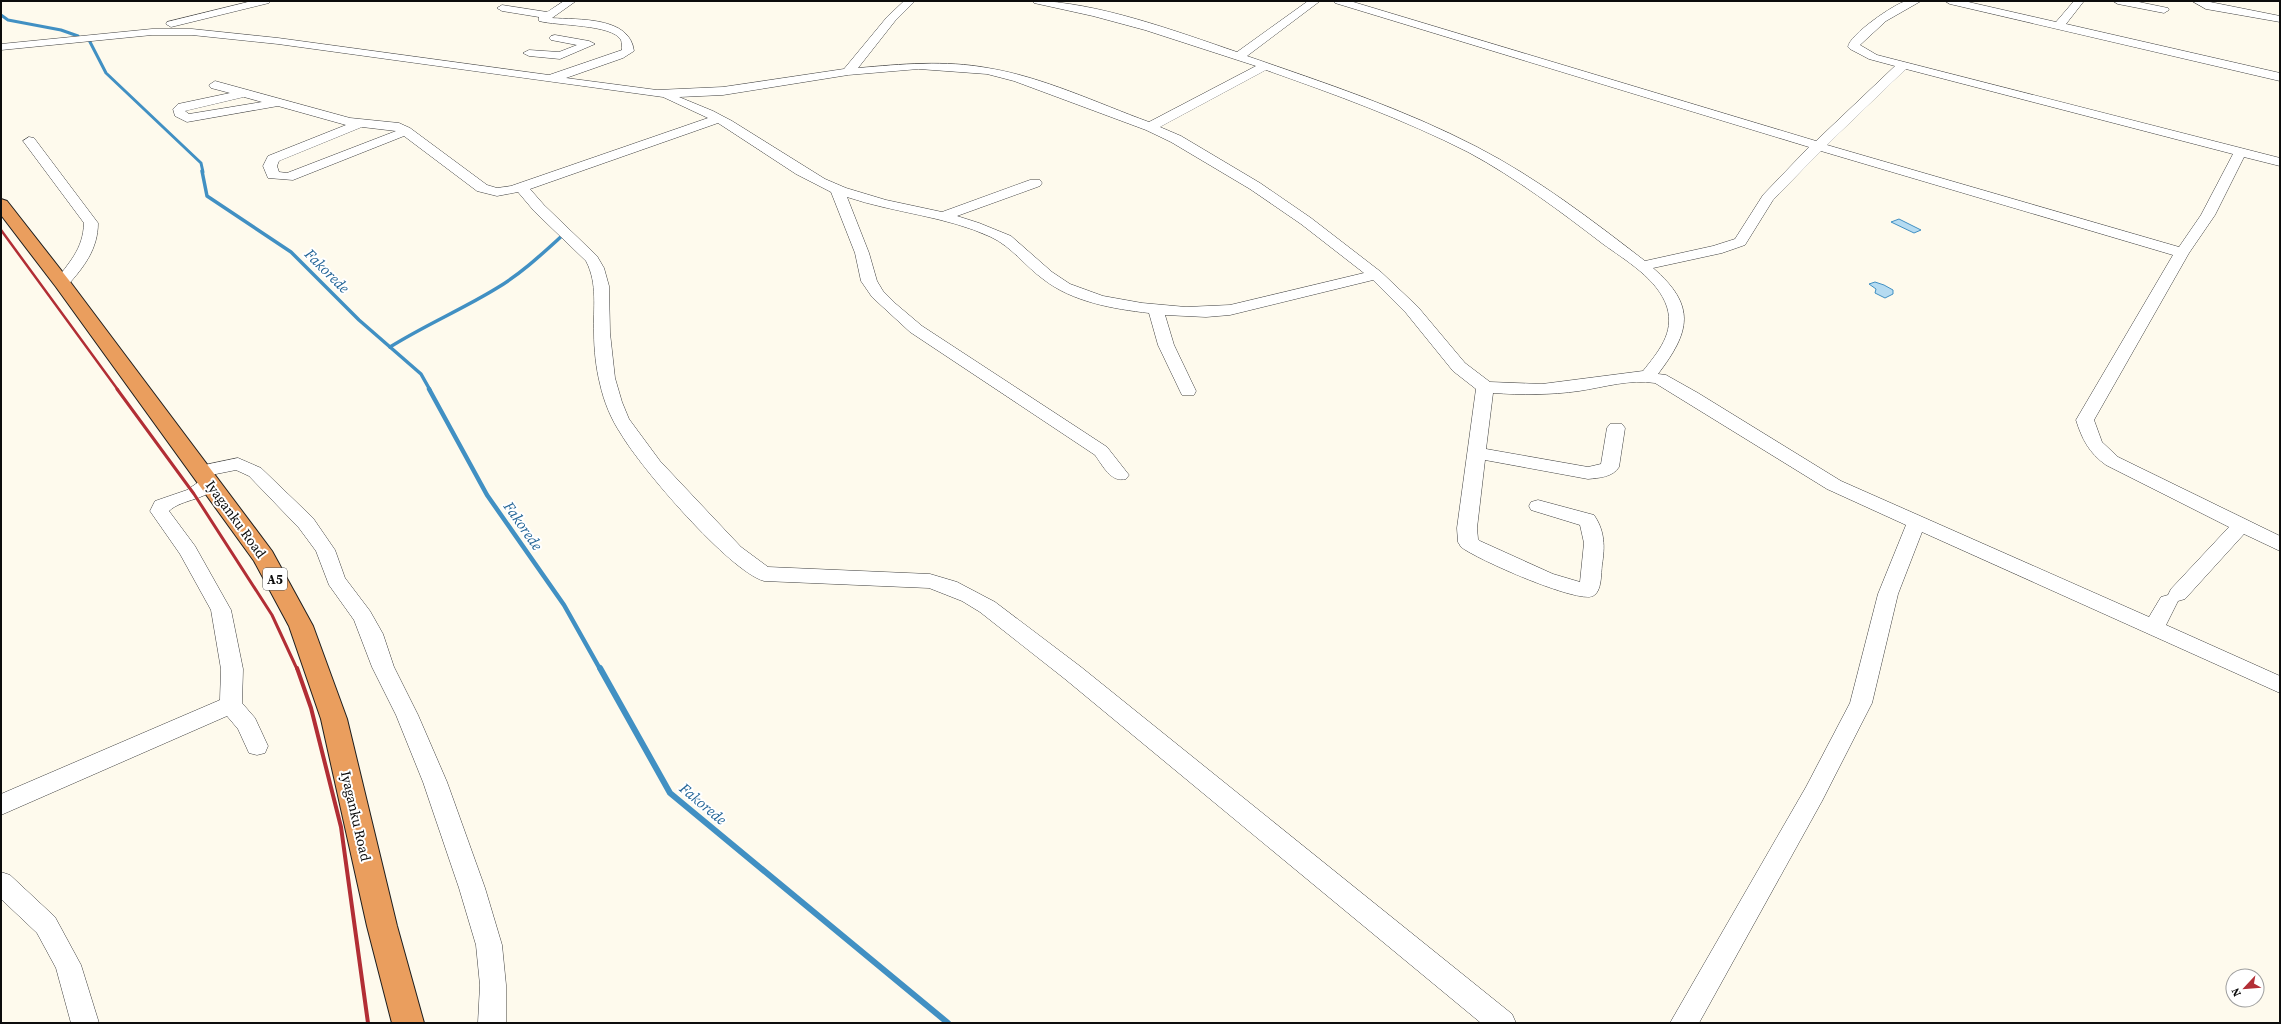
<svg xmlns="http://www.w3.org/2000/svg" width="2281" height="1024" font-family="'Source Serif 4',serif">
<rect width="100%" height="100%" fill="#fefaed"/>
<g fill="#b5dbf1" stroke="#4190c3">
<path d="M1899,219l22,11 -7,3 -23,-11z"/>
<path d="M1875,282l9,3 9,5v4l-8,4 -10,-5 1,-4 -7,-5z"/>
</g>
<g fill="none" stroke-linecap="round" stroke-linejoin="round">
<g stroke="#4190c3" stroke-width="3">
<path d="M1,15l7,5 53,10 17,6"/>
<path d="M89,40l17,33 95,90 2,9"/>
</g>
<g stroke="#4190c3" stroke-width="3.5">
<path d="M202,171l5,25 84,56 68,68 62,54 9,16"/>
<path d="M390,347c35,-22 73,-38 107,-59 25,-15 46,-35 67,-54"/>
</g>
<path stroke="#4190c3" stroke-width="4.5" d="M429,389l58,106 77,110 36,64"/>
<path stroke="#4190c3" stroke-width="6" d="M600,668l70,125 278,230"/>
<defs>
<g id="minor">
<path d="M252,1h18l-1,2 -98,24 -5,-3 1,-2z"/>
<path d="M564,1h12l-24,17c26,2 78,-2 82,33l-11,7 -57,20 91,12 66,-3 121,-18 43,-52 17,-16h11l-20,20 -37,47c43,-4 87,-8 130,0 55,9 109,35 161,54l107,-56 -111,-36 -52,-14 -59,-13 -1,-2c62,0 145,31 204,51l71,-51h12l-73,55c78,27 157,53 230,91 60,31 115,73 168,114l68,-15 22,-7 28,-44 46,-48 -474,-144 -1,-2h16l466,140 79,-75 -26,-7 -19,-10 -2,-2c1,-12 46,-43 58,-46 4,-1 10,0 15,0l-35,20 -26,24 17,10 403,103v8l-36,-9 -29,58 -26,38 -95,167 8,22 16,15 162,79v15l-36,-17 -59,65 -7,2 -12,24 114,51v17l-358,-161 -24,62 -26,109 -50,98 -123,222h-29l136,-236 44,-84 28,-109 28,-69 -79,-36 -172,-106c-25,-4 -50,4 -76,8 -28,4 -58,4 -86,2l-7,56 102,18 13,-3 6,-36 3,-4h12l3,4 -6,39c-6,10 -20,11 -31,12l-103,-19 -8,68 1,11 2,2 73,33 27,8 4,-39 -4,-18 -49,-15 -2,-4 2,-4 7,-2 56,15c11,16 11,32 8,50 -1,8 0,27 -9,31 -15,8 -117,-37 -132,-49l-3,-5 -1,-14 19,-139 -23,-18 -47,-58 -33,-33 -143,35 -24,2 -41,-2 9,30 22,46 -2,4h-12l-2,-4 -22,-46 -9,-32c-35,-4 -77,-11 -106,-34 -18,-13 -31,-32 -52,-42 -45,-21 -97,-24 -144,-40l22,56 8,28 6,10 13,13 26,22 185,121 22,28 -3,4c-15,4 -23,-13 -31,-24l-185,-123 -38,-35 -11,-16 -6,-28 -24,-61 -35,-18 -78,-51 -188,66 14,16 53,51 7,12 5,18 1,47 5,45 7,24 7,17 31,42 81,86 27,20 162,7 27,8 38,20 86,65 431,347 4,9h-35l-416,-344 -85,-67 -18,-11 -33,-13 -165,-7c-35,-10 -123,-113 -143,-147 -10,-15 -17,-32 -21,-50 -4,-16 -6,-34 -6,-51 -1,-25 4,-49 -8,-72l-52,-50 -16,-19 -21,4 -20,-5 -73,-55 -111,44 -25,-2 -5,-12 5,-10 78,-31 -68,-19 -91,16 -12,-6 -2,-7 5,-5 52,-11 -19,-5 -2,-3 6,-4 135,37 49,5 11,5 77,57 10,3 14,-2 197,-68 -45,-21 -385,-53 -86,-9h-40l-151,15v-6l151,-15h40l86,9 271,37 73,-25c0,-3 0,-7 -1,-10 -9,-16 -64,-14 -82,-19v-4l-37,-6 -5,-3 5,-3 45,7zM919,69l68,5 27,7 132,49 25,12 79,47 51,35 63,49 -134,32 -44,2 -44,-4 -39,-7 -33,-12 -18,-12 -41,-36 -32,-13 -22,-7 83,-30 2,-3 -2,-3h-10l-88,32 -56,-12 -40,-12 -21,-9 -93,-58 -19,-10 -34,-14 44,-2 125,-20zM1906,69l327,85 -32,61 -22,32 -352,-102zM1266,70c68,24 137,49 202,82 48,26 92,59 135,92 22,16 55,35 64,63 8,26 -9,45 -24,64l-101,13 -52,-2 -25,-19 -47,-56 -37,-35 -70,-54 -51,-35 -79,-47 -21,-9zM244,97l18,5 -67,11 -6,1 -4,-3zM362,127l34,4 -109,42 -8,-1 -2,-6 2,-5zM1821,151l352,104 -97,165c6,19 13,33 30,45l123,62 -58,62 -3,6 -7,2 -12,20 -308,-136 -143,-88 -32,-18 -8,-1c32,-42 39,-68 -5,-106l69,-15 23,-8 28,-45z"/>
<path d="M1945,1h19l92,21 18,-21h10l-18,23 214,49v8l-330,-77z"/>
<path d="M2113,1h21l34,7 1,2 -5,3 -46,-9z"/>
<path d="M2192,1h13l75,15v6l-74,-13z"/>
<path d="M555,35l34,6 6,3 -35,15 -31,-3 -6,-3 6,-3 30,2 18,-7 -26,-5 -2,-2 2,-2z"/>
<path d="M29,137l5,1 64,85c0,26 -14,44 -31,63h-10l-3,-3c15,-21 29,-33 30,-60l-61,-82z"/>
<path d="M238,458l23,10 52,50 22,32 10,28 25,33 13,23 11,33 24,48 29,67 38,106 17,57 4,40v38h-28l2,-38 -4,-40 -17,-57 -36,-106 -27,-67 -24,-48 -18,-47 -25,-35 -13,-34 -17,-23 -50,-52 -13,-6 -35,7 -6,-2 -3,-4 3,-4z"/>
<path d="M210,477l7,2 2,4c-11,18 -36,15 -50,28l26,35 36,64 12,59 -1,34 13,15 13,28 -3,7 -8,2 -8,-2 -11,-24 -11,-13 -226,99v-21l219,-94 1,-31 -10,-59 -31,-56 -30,-43 5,-10 32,-11 16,-11z"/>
<path d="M1,872l9,3 45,42 26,48 18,58h-28l-15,-55 -19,-35 -36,-34z"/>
</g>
<path id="highway" d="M1,199l6,2 61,78 204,272 41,75 34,93 50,207 27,97h-32l-25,-97 -46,-207 -32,-93 -35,-65 -198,-274 -55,-72z"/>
</defs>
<use href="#minor" stroke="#3f3f3f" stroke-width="1"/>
<use href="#highway" stroke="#1d1d1d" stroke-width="2"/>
<use href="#minor" fill="#fff" fill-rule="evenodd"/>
<use href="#highway" fill="#ea9e5e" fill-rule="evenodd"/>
<path stroke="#b22e35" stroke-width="2.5" d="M1,230l117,160"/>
<path stroke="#b22e35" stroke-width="3" d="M117,389l77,105 78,121 25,54"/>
<path stroke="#b22e35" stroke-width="4" d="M297,668l14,40 30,119 27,196"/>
</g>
<g text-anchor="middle" stroke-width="4" stroke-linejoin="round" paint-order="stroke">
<rect fill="#fff" stroke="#555" stroke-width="1" x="263" y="568" width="24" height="22" rx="3"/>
<g font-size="13" font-weight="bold" fill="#0c0c0c">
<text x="275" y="584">A5</text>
</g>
<g font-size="14" fill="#0c0c0c" stroke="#fff">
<text transform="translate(236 519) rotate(54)" y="5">Iyaganku Road</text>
<text transform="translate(356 816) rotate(77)" y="5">Iyaganku Road</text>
</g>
<g font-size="15" font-style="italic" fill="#1f6295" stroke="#fff">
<text transform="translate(327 271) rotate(45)" y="5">Fakorede</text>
<text transform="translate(523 526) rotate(55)" y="5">Fakorede</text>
<text transform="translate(703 804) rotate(40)" y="5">Fakorede</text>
</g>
</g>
<rect width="2281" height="1024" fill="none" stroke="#0c0c0c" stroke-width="4"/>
<g transform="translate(2245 988) rotate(244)"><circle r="19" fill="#ffffff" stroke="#9e9e9e"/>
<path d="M0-3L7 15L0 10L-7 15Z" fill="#b22e35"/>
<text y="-6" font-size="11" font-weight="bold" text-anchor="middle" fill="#0c0c0c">N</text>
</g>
</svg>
